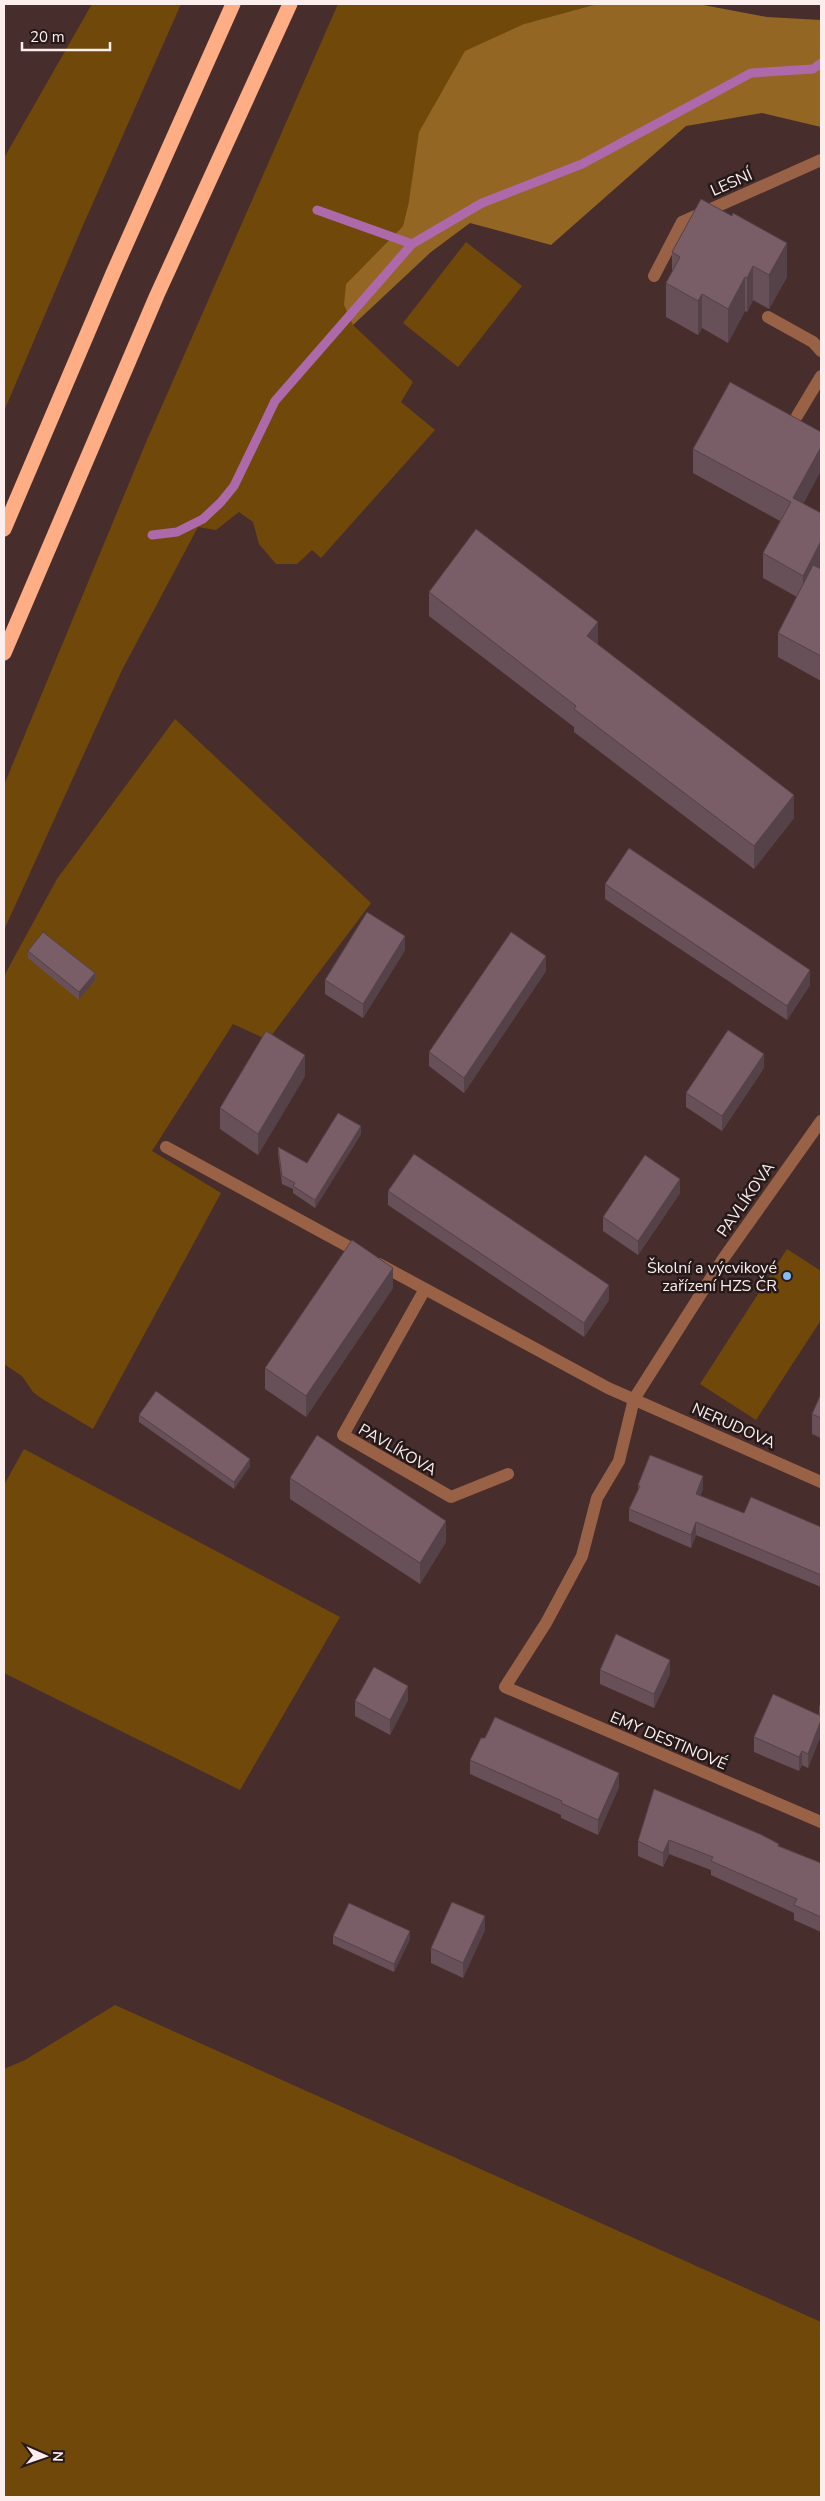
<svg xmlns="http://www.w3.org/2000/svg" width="825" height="2501" font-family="'Nunito Sans',sans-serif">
<rect width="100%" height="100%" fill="#482d2d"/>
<g fill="#70490a">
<path d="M92,4h89l-97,219 -80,188v-253z"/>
<path d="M338,4h259l-73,20 -115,177 -6,25 -57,58 7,41 60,57 -12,20 34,28 -114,128 -9,-8 -15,14h-21l-17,-20 -6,-22 -14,-10 -23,18 -18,-3 -76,143 -118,260v-145l143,-345z"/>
<path d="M466,242l56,44 -64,81 -55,-44z"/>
<path d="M175,719l196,184 -103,137 -35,-16 -81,127 69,42 -128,236 -52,-31 -8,-6 -11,-16 -18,-12v-388l53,-97z"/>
<path d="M787,1249l34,22v49l-65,100 -56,-36z"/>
<path d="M24,1449l316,168 -100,173 -236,-117v-188z"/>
<path d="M115,2005l706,317v175h-817v-428l21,-9z"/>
</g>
<path fill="#936624" d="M597,4h101l69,13 54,3v107l-59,-14 -76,13 -135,119 -81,-22 -39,29 -78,73 -9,-20 2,-21 57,-58 6,-25 10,-69 46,-81 59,-27z"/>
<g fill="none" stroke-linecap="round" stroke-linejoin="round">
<g stroke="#ae69aa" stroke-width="9">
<path d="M317,210l95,34 70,-41 100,-39 169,-91 62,-4 8,-6"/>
<path d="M152,535l25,-3 26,-13 18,-17 13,-16 41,-85 137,-157"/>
</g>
<g stroke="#996247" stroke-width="12">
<path d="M654,276l28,-54 139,-62"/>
<path d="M768,317l45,25 8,9"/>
<path d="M797,416l24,-40"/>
<path d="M821,1121l-98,138 -89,140 -15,62 -22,37 -15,58 -36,67 -41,64 316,135"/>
<path d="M166,1147l196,107"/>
<path d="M379,1264l229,124 213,94"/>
<path d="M425,1289l-82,146 108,62 57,-23"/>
</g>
<g stroke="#ffad85" stroke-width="15">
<path d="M4,529l110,-258 119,-267"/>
<path d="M4,653l153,-358 133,-291"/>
</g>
</g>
<g fill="#685059">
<path d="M701,199l86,78 -18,32 -16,-9 -6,12 -2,-1 -17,32 -26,-15 -4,7 -32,-18v-34l6,-10v-21z"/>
<path d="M693,449l111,55 16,64 1,1v112l-43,-24v-24l19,-36 -34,-19v-25l17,-32 -87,-48z"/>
<path d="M429,592l169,53 196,173 -40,51 -180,-137v-5l-145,-111z"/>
<path d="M605,884l205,101 -23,35 -182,-121z"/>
<path d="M405,950l-42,68 -38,-24v-14z"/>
<path d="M28,951l67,29 -16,20 -51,-42z"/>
<path d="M546,971l-82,122 -35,-27v-14z"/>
<path d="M764,1068l-42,63 -36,-24v-14z"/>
<path d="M305,1076l-47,79 -38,-26v-21z"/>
<path d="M361,1134l-46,74 -22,-15v-4l-11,-5 -4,-30v-7l29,16z"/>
<path d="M388,1191l221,109 -25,37 -196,-132z"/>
<path d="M680,1193l-42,62 -35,-24v-14z"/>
<path d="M393,1288l-87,129 -41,-28v-21z"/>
<path d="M821,1394v44l-9,-4v-20z"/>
<path d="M139,1415l111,51 -16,23 -95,-67z"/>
<path d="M290,1478l156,64 -26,42 -130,-85z"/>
<path d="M638,1485l65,3 -3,8 44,17 77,14v60l-125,-52 -5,13 -62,-27v-12l9,-17z"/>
<path d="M600,1670l70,4 -16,34 -54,-24z"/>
<path d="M408,1700l-18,35 -35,-19v-15z"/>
<path d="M821,1702v33l-13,33 -6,-3 -3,6 -45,-19v-15l65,-22v-8z"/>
<path d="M470,1760l149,27 -21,48 -37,-17v-3l-91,-41z"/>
<path d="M654,1789l125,57 42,17v69l-27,-12v-7l-83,-38v-5l-42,-16 -6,13 -25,-11v-15z"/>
<path d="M485,1930l-22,48 -32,-15v-15z"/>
<path d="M333,1936l77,3 -16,33 -61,-28z"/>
</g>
<g fill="#554148">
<path d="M787,243v34l-18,32v-34z"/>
<path d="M753,266v34l-6,12v-34z"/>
<path d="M745,277v34l-17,32v-34z"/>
<path d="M702,294v34l-4,7v-34z"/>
<path d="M821,447v24l-28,52v-25z"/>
<path d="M821,541v25l-18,35v-25z"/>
<path d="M598,622v23l-11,-9z"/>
<path d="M794,795v23l-40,51v-23z"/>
<path d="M405,936v14l-42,68v-14z"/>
<path d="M546,956v15l-82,122v-15z"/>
<path d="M810,970v15l-23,35v-14z"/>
<path d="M95,973v7l-16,20v-8z"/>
<path d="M764,1054v14l-42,63v-15z"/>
<path d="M305,1055v21l-47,79v-21z"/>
<path d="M361,1126v8l-46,74v-8z"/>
<path d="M680,1179v14l-42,62v-14z"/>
<path d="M393,1268v20l-87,129v-21z"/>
<path d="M609,1285v15l-25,37v-14z"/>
<path d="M250,1459v7l-16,23v-7z"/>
<path d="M703,1476v12l-7,19v-13z"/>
<path d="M446,1521v21l-26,42v-21z"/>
<path d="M696,1522v13l-5,13v-13z"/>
<path d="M670,1660v14l-16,34v-14z"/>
<path d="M408,1686v14l-18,35v-15z"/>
<path d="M821,1720v15l-13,33v-14z"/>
<path d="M802,1751v14l-3,6v-14z"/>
<path d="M619,1773v14l-21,48v-15z"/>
<path d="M669,1840v14l-6,13v-14z"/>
<path d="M485,1916v14l-22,48v-15z"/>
<path d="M410,1931v8l-16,33v-8z"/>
</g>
<g fill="#795d67" stroke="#554148">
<path d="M701,199l31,17 1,-3 54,30 -18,32 -16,-9 -6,12 -2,-1 -17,32 -26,-15 -4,7 -32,-18 14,-26 -8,-5z"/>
<path d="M730,382l91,50v15l-28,51 28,15v28l-18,35 -40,-23 28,-51 -98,-53z"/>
<path d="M476,529l122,93 -11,14 207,159 -40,51 -180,-137 2,-3 -147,-114z"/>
<path d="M813,565l8,4v87l-43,-23z"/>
<path d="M629,848l181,122 -23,36 -182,-122z"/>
<path d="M367,912l38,24 -42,68 -38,-24z"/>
<path d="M43,932l52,41 -16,19 -51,-41z"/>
<path d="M511,932l35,24 -82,122 -35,-26z"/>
<path d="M728,1030l36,24 -42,62 -36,-23z"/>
<path d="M266,1031l39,24 -47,79 -38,-26z"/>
<path d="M338,1113l23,13 -46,74 -22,-14 2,-3 -13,-7 -4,-29 29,16z"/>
<path d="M414,1154l195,131 -25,38 -196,-132z"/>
<path d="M645,1155l35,24 -42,62 -35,-24z"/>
<path d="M352,1240l41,28 -87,128 -41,-28z"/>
<path d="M156,1391l94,68 -16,23 -95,-67z"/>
<path d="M821,1394v24l-9,-4z"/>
<path d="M317,1435l129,86 -26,42 -130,-85z"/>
<path d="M650,1455l53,21 -7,18 48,19 7,-16 70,30v48l-125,-53 -5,13 -62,-26 11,-23 -2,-1z"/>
<path d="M616,1634l54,26 -16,34 -54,-24z"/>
<path d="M374,1667l34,19 -18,34 -35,-19z"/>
<path d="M773,1694l48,22v4l-13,34 -6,-3 -3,6 -45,-20z"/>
<path d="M495,1717l124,56 -21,47 -37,-17 1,-2 -92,-41 11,-22h4z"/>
<path d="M654,1789l108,46 17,9 -1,2 43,17v54l-27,-12 3,-6 -86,-38 2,-4 -44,-17 -6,13 -25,-12z"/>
<path d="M452,1902l33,14 -22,47 -32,-15z"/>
<path d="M349,1903l61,28 -16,33 -61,-28z"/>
</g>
<circle fill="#83bcfb" stroke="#261919" stroke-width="2" cx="787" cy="1276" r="5"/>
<g text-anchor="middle" stroke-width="5" stroke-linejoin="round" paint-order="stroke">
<g font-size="16" fill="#fdeeee" stroke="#261919">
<text transform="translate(731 182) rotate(-24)" y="6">LESNÍ</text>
<text transform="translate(745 1199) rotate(-55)" y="6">PAVLÍKOVA</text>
<text transform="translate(734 1425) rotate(24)" y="6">NERUDOVA</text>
<text transform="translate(398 1449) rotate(30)" y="6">PAVLÍKOVA</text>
<text transform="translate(669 1740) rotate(23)" y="6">EMY DESTINOVÉ</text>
</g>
<g font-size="16" fill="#fdeeee" stroke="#261919" text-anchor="end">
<text x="777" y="1273">Školní a výcvikové<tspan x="777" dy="18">zařízení HZS ČR</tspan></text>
</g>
</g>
<rect width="825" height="2501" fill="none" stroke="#fdeeee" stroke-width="10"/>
<g transform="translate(45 2456) rotate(92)" stroke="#261919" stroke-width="4" paint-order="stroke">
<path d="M0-4L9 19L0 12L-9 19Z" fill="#fdeeee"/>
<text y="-8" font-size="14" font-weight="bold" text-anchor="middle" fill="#fdeeee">N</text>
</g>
<path d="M22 42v8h88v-8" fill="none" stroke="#fdeeee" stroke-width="2.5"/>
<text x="30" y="42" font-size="15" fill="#fdeeee" stroke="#261919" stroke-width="4" paint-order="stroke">20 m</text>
</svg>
